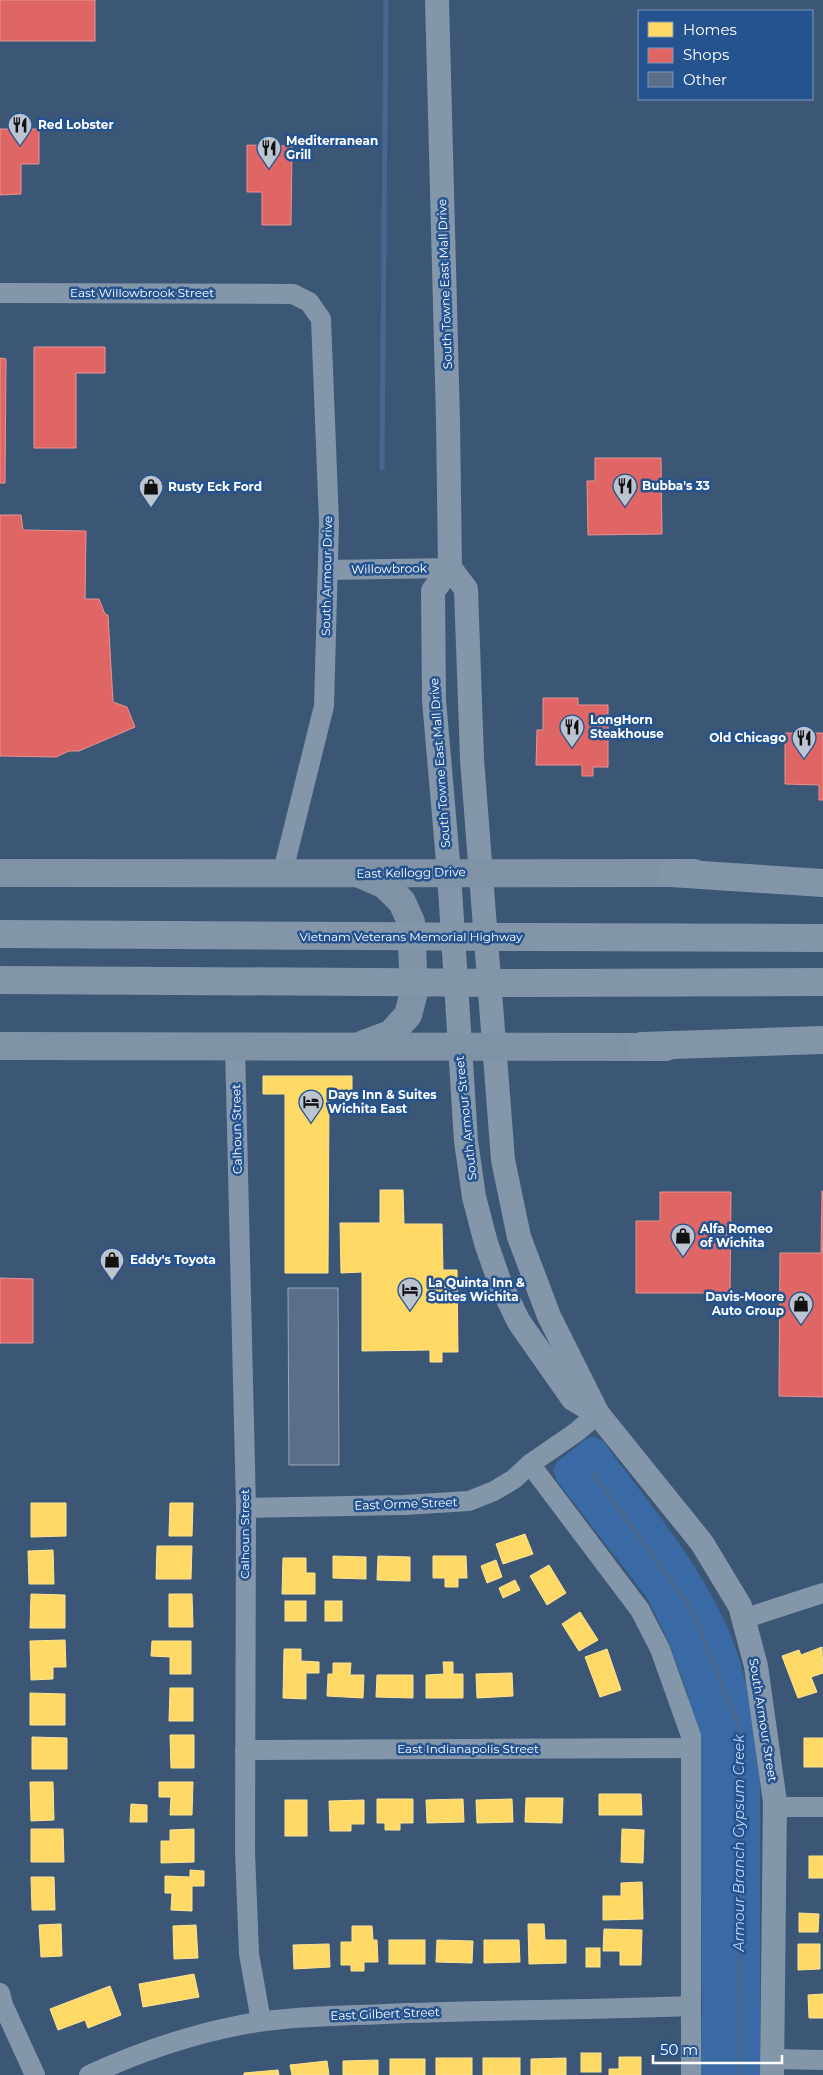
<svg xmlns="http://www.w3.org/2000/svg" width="823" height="2075" font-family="Montserrat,sans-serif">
<rect width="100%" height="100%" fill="#3c5676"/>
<path fill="#396aa5" d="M595,1437l8,4c41,56 88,111 118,173 25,50 35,108 39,163v298h-60l2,-65 -2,-237 -4,-45 -9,-36 -18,-49 -21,-44 -91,-118 -4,-12 4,-7 30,-24z"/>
<g fill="#ffd966" stroke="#ffe494">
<path d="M263,1076h89v21h-23l-1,176h-43v-179h-22z"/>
<path d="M380,1190h23l1,34h38l1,46h14l1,82h-16v10h-12v-12l-68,1v-79l-21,1 -1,-50h40z"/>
<path d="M31,1503h35v33l-35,1z"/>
<path d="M170,1503h23l-1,33h-23z"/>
<path d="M525,1534l8,20 -30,10 -7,-20z"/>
<path d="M157,1546h35l-1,33h-35z"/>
<path d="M53,1550l1,34h-25l-1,-33z"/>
<path d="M333,1556l33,1v22l-33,-1z"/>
<path d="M378,1556l32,1v24l-33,-1z"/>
<path d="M433,1556h33l1,22h-9v9h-13v-9h-12z"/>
<path d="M283,1558h23v15h9v21h-33z"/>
<path d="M496,1560l6,17 -15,6 -6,-17z"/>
<path d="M549,1565l17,28 -19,12 -17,-29z"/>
<path d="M515,1580l5,10 -17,8 -4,-10z"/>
<path d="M31,1594l34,1v33h-35z"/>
<path d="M169,1594h23l1,33h-24z"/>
<rect x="285" y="1601" width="21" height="20"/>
<rect x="325" y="1601" width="17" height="20"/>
<path d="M580,1612l18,28 -19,11 -17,-27z"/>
<path d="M65,1640l1,27h-13v12l-22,1 -1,-39z"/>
<path d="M152,1641h39v33h-21v-17l-19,-1z"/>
<path d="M822,1647l1,26 -12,4 6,15 -19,6 -16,-42 17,-6 2,5z"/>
<path d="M284,1649h17v12l18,1v11h-13v26l-23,-1z"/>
<path d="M607,1649l14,41 -21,7 -15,-40z"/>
<path d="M443,1662h10v12h10v24h-37v-23l18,-1z"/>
<path d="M333,1663h18l-1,12h14l-1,23 -36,-2 1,-22h5z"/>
<path d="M512,1673l1,23 -36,2 -1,-24z"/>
<path d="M377,1675h36v23l-37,-1z"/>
<path d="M170,1688h23v33h-24z"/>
<path d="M30,1693l35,1v31h-35z"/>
<path d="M170,1735h24v33h-23z"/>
<path d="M32,1737l35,1v31h-35z"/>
<rect x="804" y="1738" width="19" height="29"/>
<path d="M30,1782h23l1,38 -23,1z"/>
<path d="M159,1782h34l-1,33h-22l1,-18h-12z"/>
<path d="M599,1794h42l1,21h-43z"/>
<path d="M526,1798h37l-1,25 -37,-1z"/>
<path d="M377,1799h36v24h-13v7h-15v-7h-8z"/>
<path d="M463,1799l1,23 -37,1 -1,-23z"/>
<path d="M512,1799l1,23 -36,1 -1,-23z"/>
<rect x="285" y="1800" width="22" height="36"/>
<path d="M364,1800v24h-13v7h-21l-1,-30z"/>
<path d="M131,1804l16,1v17h-17z"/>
<path d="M31,1829h32l1,33h-33z"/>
<path d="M194,1829v33l-33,1v-22h9v-11z"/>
<path d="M622,1829l22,1 -1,33 -22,-1z"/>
<rect x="809" y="1856" width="14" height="22"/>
<path d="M190,1870l14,1v15h-12v25l-21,-1 1,-17h-7v-17l25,1z"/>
<path d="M31,1877h23l1,33h-23z"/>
<path d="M642,1882l1,37 -40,1v-24h18v-13z"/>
<path d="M799,1913l20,1 -1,18h-19z"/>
<path d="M61,1924l1,32 -21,1 -2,-32z"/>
<path d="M528,1924h16l1,16h21v23l-37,1z"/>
<path d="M196,1925l2,33 -24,1 -1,-33z"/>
<path d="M352,1926h20l1,14h4l1,22h-14v9h-13v-6h-10v-23h11z"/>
<path d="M604,1929l38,1 -1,35h-21v-14h-17z"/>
<rect x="389" y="1940" width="36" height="24"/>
<path d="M437,1940l36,1 -1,22 -36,-1z"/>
<path d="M484,1940h35l1,22 -36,1z"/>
<path d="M329,1944l1,23 -36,2 -1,-24z"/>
<path d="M798,1944h22v25l-22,1z"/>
<rect x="586" y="1948" width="14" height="19"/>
<path d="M194,1974l5,23 -56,10 -4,-23z"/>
<path d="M110,1986l11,29 -33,13 -3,-8 -27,10 -8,-21z"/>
<path d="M823,1994v24h-14l-1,-23z"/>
<rect x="581" y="2053" width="20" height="19"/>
<path d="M619,2057h22v18h-32v-6h10z"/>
<rect x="436" y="2058" width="36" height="17"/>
<rect x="483" y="2058" width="37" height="17"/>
<path d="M566,2058v17h-35v-16z"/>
<rect x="390" y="2059" width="35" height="16"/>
<path d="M378,2060v15h-35v-14z"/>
<path d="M327,2061l2,14h-37l-2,-10z"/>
<path d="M278,2070l1,5h-35v-2z"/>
</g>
<g fill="#e06666" stroke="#e99494">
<rect x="0" y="0" width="95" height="41"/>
<path d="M0,129h39v35h-18v30l-21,1z"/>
<path d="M247,145l45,1 -1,79h-29v-33h-15z"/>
<path d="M34,347h71v26h-29v75h-42z"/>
<path d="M0,358l6,1 -1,124h-5z"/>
<path d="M595,458h66l1,76 -74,1 -1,-54h8z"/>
<path d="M0,515h21l2,15 63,1 -1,68h14l6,15 3,1 5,87 14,5 8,20 -56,24h-10l-13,6 -56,-1z"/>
<path d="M543,698h35v7h30v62h-15v9h-11v-11h-46l1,-35h6z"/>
<path d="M785,733h38v67h-4v-15l-34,-1z"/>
<path d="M822,1191h1v206l-44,-1 1,-143h41z"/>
<path d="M660,1192h71l-1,101h-94v-72h24z"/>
<path d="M0,1278l33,1v64h-33z"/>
</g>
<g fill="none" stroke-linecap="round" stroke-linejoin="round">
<g stroke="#476791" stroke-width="5">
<path d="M382,468l4,-468"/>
<path d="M592,1472l100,138 47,117 1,348"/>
</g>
</g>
<path fill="#5a6e88" stroke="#98a7b9" d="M288,1288h50l1,177h-50z"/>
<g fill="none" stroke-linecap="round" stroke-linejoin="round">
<g stroke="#8496aa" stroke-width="20">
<path d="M0,293l293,1 16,8 12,17 8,204 -5,183 -42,169"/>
<path d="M328,570l122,-2"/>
<path d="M235,1045l11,463 -1,344 4,102 12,67"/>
<path d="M530,1464l110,146 20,39 31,87v339"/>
<path d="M246,1508l158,-3 65,-4 25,-10 20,-12 16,-15 45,-31 23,-19"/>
<path d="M743,1619l80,-26"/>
<path d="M245,1750l446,-2"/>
<path d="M775,1807h48"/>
<path d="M0,1993l3,12 32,70"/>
<path d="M773,2059l50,1"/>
<path d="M89,2075c46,-21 97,-39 147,-49 48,-10 99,-10 148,-12 102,-4 204,-4 307,-8"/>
</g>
<g stroke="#8496aa" stroke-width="24">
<path d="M437,0l11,420 2,148 16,21 6,170 31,401 16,77 30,79 49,98 104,129 38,63 16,60 19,136 -3,273"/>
<path d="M450,568l-17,23 1,109 15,173 17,268 8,56 12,46 14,40 19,39 54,77 25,15"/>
</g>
<g stroke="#8092a6" stroke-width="28">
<path d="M0,873c231,1 463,0 694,0"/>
<path d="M362,875l23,10 17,17 9,20 3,70 -6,23 -17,19 -27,10"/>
<path d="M0,1046l666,1"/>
</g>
<g stroke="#8395a9" stroke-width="28">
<path d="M671,873l152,10"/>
<path d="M0,934l366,2"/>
<path d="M525,937l298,1"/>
<path d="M0,980l370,2"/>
<path d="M526,983l297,-1"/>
<path d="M642,1046l181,-6"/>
</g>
<g stroke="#8395a9" stroke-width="28">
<path d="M366,936l159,1"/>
<path d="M370,982l156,1"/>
</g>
</g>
<defs>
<symbol id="restaurant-pin" viewBox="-11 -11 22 30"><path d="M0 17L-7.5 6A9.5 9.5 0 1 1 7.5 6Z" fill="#bbc4cf" stroke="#24538f"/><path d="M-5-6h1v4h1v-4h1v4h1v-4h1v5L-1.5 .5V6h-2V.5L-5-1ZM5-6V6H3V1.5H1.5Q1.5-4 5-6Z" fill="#111"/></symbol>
<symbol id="shop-pin" viewBox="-11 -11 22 30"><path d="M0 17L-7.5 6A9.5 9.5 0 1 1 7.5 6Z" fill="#bbc4cf" stroke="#24538f"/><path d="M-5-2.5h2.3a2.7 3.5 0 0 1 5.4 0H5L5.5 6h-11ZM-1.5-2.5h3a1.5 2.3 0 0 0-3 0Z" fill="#111"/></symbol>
<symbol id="hotel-pin" viewBox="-11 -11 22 30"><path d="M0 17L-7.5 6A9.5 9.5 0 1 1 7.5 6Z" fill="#bbc4cf" stroke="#24538f"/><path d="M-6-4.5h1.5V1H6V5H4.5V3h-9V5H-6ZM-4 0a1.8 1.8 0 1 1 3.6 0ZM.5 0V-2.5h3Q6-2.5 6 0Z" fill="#111"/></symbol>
</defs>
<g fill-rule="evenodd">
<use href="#restaurant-pin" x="6" y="111" width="28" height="38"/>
<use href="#restaurant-pin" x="255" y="134" width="28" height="38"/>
<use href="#restaurant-pin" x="611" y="472" width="28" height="38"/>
<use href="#shop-pin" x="137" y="473" width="28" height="38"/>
<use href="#restaurant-pin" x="558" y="713" width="28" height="38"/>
<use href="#restaurant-pin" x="790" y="724" width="28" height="38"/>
<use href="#hotel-pin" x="297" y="1088" width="28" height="38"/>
<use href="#shop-pin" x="669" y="1222" width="28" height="38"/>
<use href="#shop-pin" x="98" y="1246" width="28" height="38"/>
<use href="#hotel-pin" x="396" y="1276" width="28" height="38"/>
<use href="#shop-pin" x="787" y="1290" width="28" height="38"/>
</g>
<g text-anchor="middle" stroke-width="5" stroke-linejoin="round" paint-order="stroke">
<g font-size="12" font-weight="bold" fill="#fff" stroke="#24538f" text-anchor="start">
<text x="38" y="129">Red Lobster</text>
<text x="286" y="145">Mediterranean<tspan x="286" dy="14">Grill</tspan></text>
<text x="642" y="490">Bubba's 33</text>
<text x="168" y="491">Rusty Eck Ford</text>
<text x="590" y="724">LongHorn<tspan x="590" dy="14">Steakhouse</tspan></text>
<text x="786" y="742" text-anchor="end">Old Chicago</text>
<text x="328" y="1099">Days Inn &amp; Suites<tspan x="328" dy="14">Wichita East</tspan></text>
<text x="700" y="1233">Alfa Romeo<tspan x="700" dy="14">of Wichita</tspan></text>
<text x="130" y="1264">Eddy's Toyota</text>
<text x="428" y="1287">La Quinta Inn &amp;<tspan x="428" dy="14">Suites Wichita</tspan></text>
<text x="784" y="1301" text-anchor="end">Davis-Moore<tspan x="784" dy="14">Auto Group</tspan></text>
</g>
<g font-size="12" fill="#fff" stroke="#24538f">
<text transform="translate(445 284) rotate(-92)" y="4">South Towne East Mall Drive</text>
<text x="142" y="297">East Willowbrook Street</text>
<text transform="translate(389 569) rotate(-1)" y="4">Willowbrook</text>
<text transform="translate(327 576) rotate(-89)" y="4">South Armour Drive</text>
<text transform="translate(440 763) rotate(-94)" y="4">South Towne East Mall Drive</text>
<text transform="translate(411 873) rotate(-1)" y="4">East Kellogg Drive</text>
<text x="411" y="941">Vietnam Veterans Memorial Highway</text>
<text transform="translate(466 1118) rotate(-96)" y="4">South Armour Street</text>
<text transform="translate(237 1129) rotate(-91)" y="4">Calhoun Street</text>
<text transform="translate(406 1504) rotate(-2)" y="4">East Orme Street</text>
<text transform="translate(245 1534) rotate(-90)" y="4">Calhoun Street</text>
<text transform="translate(763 1720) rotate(81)" y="4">South Armour Street</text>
<text x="468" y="1753">East Indianapolis Street</text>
<text transform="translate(385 2014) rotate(-2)" y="4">East Gilbert Street</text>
</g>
<g font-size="14" font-style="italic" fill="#c1d7f3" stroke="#24538f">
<text transform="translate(739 1843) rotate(-90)" y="5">Armour Branch Gypsum Creek</text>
</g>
</g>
<rect x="638" y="10" width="175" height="90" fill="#24538f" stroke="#7c98bc"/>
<rect x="648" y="22" width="25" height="15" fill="#ffd966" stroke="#7c98bc"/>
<text x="683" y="35" font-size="15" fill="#ffffff">Homes</text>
<rect x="648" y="48" width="25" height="15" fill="#e06666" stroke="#7c98bc"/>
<text x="683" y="60" font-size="15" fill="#ffffff">Shops</text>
<rect x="648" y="72" width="25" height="15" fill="#5a6e88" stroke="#7c98bc"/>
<text x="683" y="85" font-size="15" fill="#ffffff">Other</text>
<path d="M653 2055v8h129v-8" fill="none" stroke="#ffffff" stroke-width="2.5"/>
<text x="660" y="2055" font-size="15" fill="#ffffff" stroke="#24538f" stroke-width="4" paint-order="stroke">50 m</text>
</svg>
